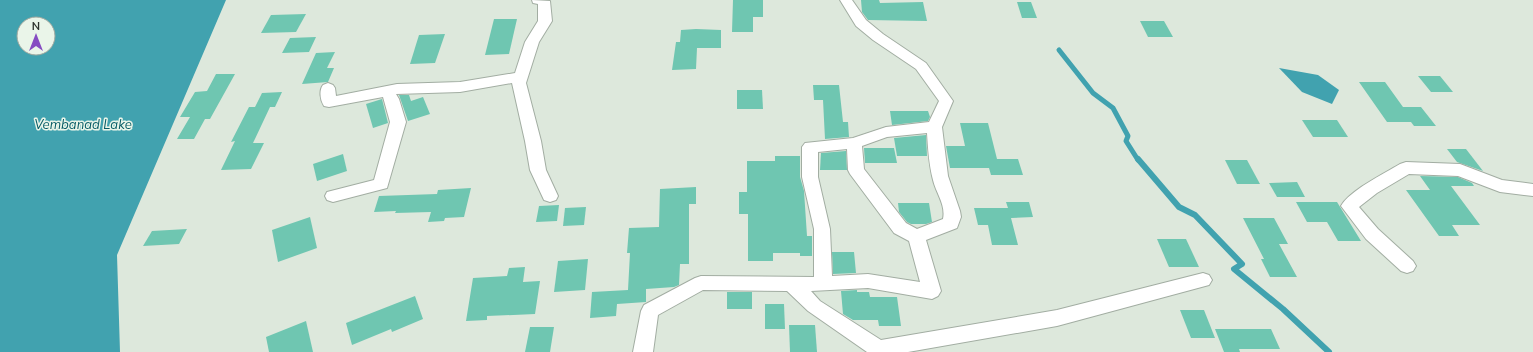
<svg xmlns="http://www.w3.org/2000/svg" width="1533" height="352" font-family="Mulish,sans-serif">
<rect width="100%" height="100%" fill="#dde8dc"/>
<g fill="#41a2af" fill-rule="evenodd">
<path d="M0,0h226l-109,255 3,97h-120zM24,24h24v24h-24z"/>
<path d="M1279,68l39,7 21,15 -7,14 -30,-12z"/>
</g>
<g fill="none" stroke-linecap="round" stroke-linejoin="round">
<path stroke="#41a2af" stroke-width="5" d="M1059,50l34,43 20,15 15,28 -2,5 12,19"/>
<path stroke="#41a2af" stroke-width="6" d="M1138,159l41,48 16,8 47,49 -8,5 49,40 46,43"/>
</g>
<g fill="#6fc6b1">
<path d="M733,0h30v17h-10v15h-21z"/>
<path d="M861,0h18l1,3 43,-1 4,19 -59,-1 -6,-8z"/>
<path d="M1017,2h14l6,16h-15z"/>
<path d="M306,14l-10,18 -35,1 10,-18z"/>
<path d="M494,19h23l-8,35 -24,1z"/>
<path d="M1140,21h24l9,16h-25z"/>
<path d="M696,29l25,1v18h-24l-1,21 -24,1 4,-28h4l1,-12z"/>
<path d="M445,34l-10,29 -25,1 9,-29z"/>
<path d="M316,37l-7,15 -27,1 8,-15z"/>
<path d="M335,52l-8,16h7l-6,14 -26,2 14,-31z"/>
<path d="M216,74h19l-25,45h-5l-11,20h-17l13,-22h-10l15,-25 12,-1z"/>
<path d="M1418,76h22l13,16h-22z"/>
<path d="M1359,82h26l18,25h18l15,19h-22l-3,-4h-24z"/>
<path d="M813,85h26l4,37h5l1,15 -24,2 -2,-39h-9z"/>
<path d="M737,90h25l1,19h-26z"/>
<path d="M282,92l-7,15h-5l-17,36h11l-13,26 -30,1 14,-29 -4,1 18,-35h6l7,-14z"/>
<path d="M399,95h10l2,6 12,-4 7,17 -22,7z"/>
<path d="M382,99l6,24 -15,5 -7,-24z"/>
<path d="M890,111h38l2,6 -2,4 -36,4z"/>
<path d="M1302,120h35l11,17h-35z"/>
<path d="M960,123h28l9,36h21l5,16h-32l-2,-7h-39l-4,-22h19z"/>
<path d="M926,135l1,21h-30l-3,-18z"/>
<path d="M864,148h30l3,15h-32z"/>
<path d="M1447,149h19l17,22 -26,-9z"/>
<path d="M846,151l1,19h-27l1,-17z"/>
<path d="M343,154l4,17 -30,10 -4,-17z"/>
<path d="M775,156h25v21l4,14 3,45h5v20h-12v-3h-27v8h-25v-47h-9v-22h8v-31h28z"/>
<path d="M1225,160h22l13,24h-23z"/>
<path d="M1420,176l38,1 14,6 2,3h-23l29,39h-28l7,11h-20l-33,-46h24z"/>
<path d="M1297,182l8,15h-28l-8,-14z"/>
<path d="M696,187v17h-7v60h-9l-1,21 -5,2 -28,2v13l-29,2 -1,12 -26,2 2,-26 36,-2 2,-37h-3l2,-25 30,-1 1,-38z"/>
<path d="M471,188l-7,29 -19,1 -1,3 -16,1 3,-10 -36,1 1,-2 -22,1 5,-16 58,-2 1,-4z"/>
<path d="M1006,202h23l4,15 -22,1 7,27h-26l-4,-20h-10l-4,-17h34z"/>
<path d="M1296,202h41l24,39h-23l-11,-19h-20z"/>
<path d="M898,203h31l3,19 -6,2h-15l-4,-2 -8,-10z"/>
<path d="M559,205l-2,16 -21,1 3,-16z"/>
<path d="M586,207l-2,18 -21,1 2,-18z"/>
<path d="M310,217l7,31 -39,14 -6,-32z"/>
<path d="M1243,218h31l14,26h-9l18,33h-27l-9,-18h3z"/>
<path d="M187,229l-8,15 -36,2 9,-15z"/>
<path d="M1157,239h29l13,28h-30z"/>
<path d="M832,252h22l2,21 -23,1z"/>
<path d="M588,259l-3,31 -31,2 4,-31z"/>
<path d="M525,267l-2,15 17,-1 -5,33 -48,2v4l-21,1 7,-43 34,-2 2,-8z"/>
<path d="M857,290v2h12l1,5h27l4,29h-22l-1,-6h-25l-10,-6 -2,-23z"/>
<rect x="727" y="292" width="25" height="17"/>
<path d="M415,296l8,23 -31,13 -1,-3 -39,16 -6,-22z"/>
<path d="M765,304h19l1,25h-20z"/>
<path d="M1180,310h24l11,28h-24z"/>
<path d="M306,321l7,31h-44l-3,-15z"/>
<path d="M789,325h26l2,27h-27z"/>
<path d="M530,327h24l-4,25h-25z"/>
<path d="M1215,329h56l9,20h-41l1,3h-16z"/>
</g>
<g fill="none" stroke-linecap="round" stroke-linejoin="round">
<defs>
<g id="minor">
<path d="M532,0l18,1 2,20 -13,21 -13,41 15,58 5,29 12,26 -2,4 -6,2 -6,-2 -14,-30 -5,-29 -13,-58 -52,9 -64,2 3,5 7,23 -19,66 -54,14 -6,-2 -2,-4 2,-4 47,-12 16,-58 -7,-25 -54,10 -5,-1c-4,-6 -5,-16 -1,-21l5,-2 5,2 2,3 1,8 61,-12 63,-2 55,-9 10,-31 13,-21v-17l-5,-1z"/>
<path d="M840,0h12l14,20 17,14 43,29 27,38 -11,26 6,49 12,35 1,6 -4,11 -31,12 15,51 -3,5 -6,3 -64,-11 -57,3 9,10 61,39 176,-30 146,-37 6,2 3,5 -3,5 -152,41 -149,26h-41l-59,-41 -21,-20 -84,-1 -45,25 -5,37h-20l8,-41 3,-6 51,-27 6,-2 113,1v-48l-12,-52v-30l3,-4 48,-5 33,-11 43,-5 10,-21 -23,-32 -43,-29 -17,-14zM927,133c1,16 2,32 6,47 3,13 13,25 10,39l-26,10 -11,-6 -42,-54 -2,-23 25,-9zM847,149l1,21 2,4 44,59 15,8 11,41 -52,-8 -36,2 -2,-47 -12,-52v-25z"/>
<path d="M1406,162l54,2 42,16 31,4v12l-33,-4 -42,-16 -49,-2 -32,19 -18,14 19,22 35,32 3,5 -3,5 -6,2 -6,-2 -35,-32 -25,-33c8,-15 44,-33 59,-42z"/>
</g>
</defs>
<use href="#minor" stroke="#a2ada2" stroke-width="2"/>
<use href="#minor" fill="#fff" fill-rule="evenodd"/>
</g>
<g text-anchor="middle" stroke-width="3" stroke-linejoin="round" paint-order="stroke">
<g font-size="13" font-style="italic" fill="#075c66" stroke="#eaf5e9">
<text x="83" y="129">Vembanad Lake</text>
</g>
</g>
<g transform="translate(36 36)"><circle r="19" fill="#eaf5e9" stroke="#9fa79e"/>
<path d="M0-3L7 15L0 10L-7 15Z" fill="#864cc2"/>
<text y="-6" font-size="11" font-weight="bold" text-anchor="middle" fill="#2e332e">N</text>
</g>
</svg>
